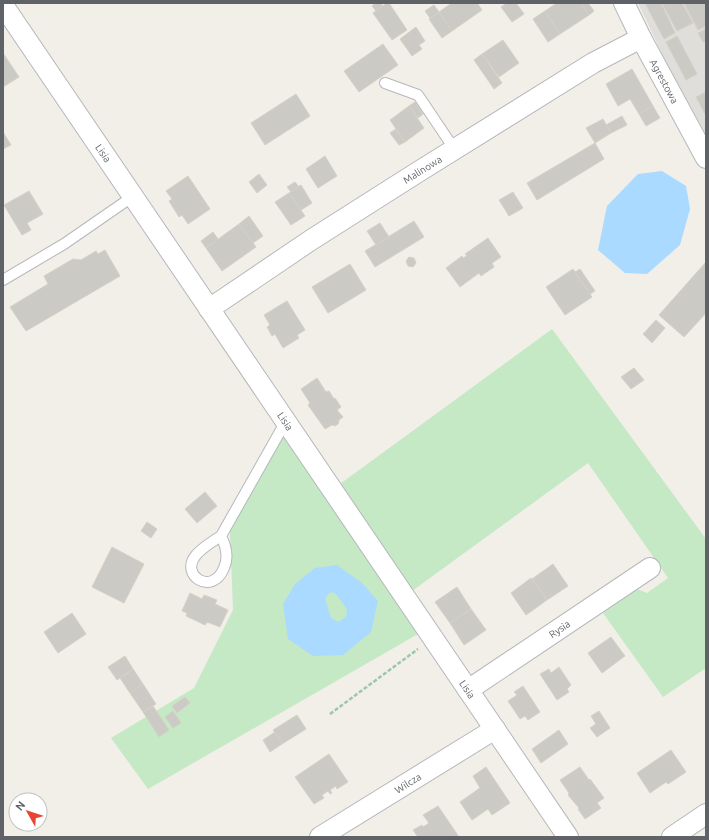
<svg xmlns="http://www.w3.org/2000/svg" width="709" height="840" font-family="Ubuntu,sans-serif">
<rect width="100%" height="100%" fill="#f1efe8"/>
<path fill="#e0deda" d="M638,3h68v132l-32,-56z"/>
<g fill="#c5e8c5">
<path d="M552,329l154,210v129l-43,29 -60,-84 34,-24 10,4 21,-15 -80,-115 -176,128 -72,-107z"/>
<path d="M285,430l115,170 18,34 -270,155 -37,-51 83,-50 39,-78 -3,-79z"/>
</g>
<g fill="#aadaff" fill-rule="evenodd">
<path d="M662,171l24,15 4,23 -10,36 -33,29 -22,-1 -27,-23 9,-44 31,-32z"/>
<path d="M337,565l25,18 16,18 -7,31 -28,23 -30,1 -25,-17 -5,-35 12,-20 20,-16zM330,592l6,2 11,15 -1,8 -8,5 -7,-4 -6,-19z"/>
</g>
<g fill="#cccac5" stroke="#d6d1c6">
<path d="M376,3h4l3,3 -7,5 -4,-5z"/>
<path d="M387,3h2l18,27 -15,10 -19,-27z"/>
<path d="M452,3h25l5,7 -30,21 -13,-19z"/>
<path d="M507,3h9l8,11 -12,8 -11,-15z"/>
<path d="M557,3h24l8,12 -29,19 -15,-23z"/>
<path d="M581,3h7l6,8 -5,4z"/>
<path d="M645,3h16l14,30 -11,6z"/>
<path d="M662,3h20l11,20 -16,8z"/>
<path d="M684,3h22v23l-8,4z"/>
<path d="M434,5l5,7 -9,6 -5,-7z"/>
<path d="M545,11l15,23 -12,8 -15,-23z"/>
<path d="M439,12l13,19 -10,7 -13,-19z"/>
<path d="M416,27l9,14 -6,4 3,4 -10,7 -12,-17z"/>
<path d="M706,29v12l-3,1 -5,-9z"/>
<path d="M677,36l20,38 -11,6 -20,-38z"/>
<path d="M503,40l16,23 -20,14 -17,-23z"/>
<path d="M383,44l15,21 -39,27 -15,-21z"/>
<path d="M3,53l16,24 -16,10z"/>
<path d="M482,54l20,29 -8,6 -20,-29z"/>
<path d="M632,69l21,37 -14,8 -9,-15 -12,7 -12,-22z"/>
<path d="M706,92v24l-10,-19z"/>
<path d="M296,94l14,22 -45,29 -14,-22z"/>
<path d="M415,102l8,12 -5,4 -9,-12z"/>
<path d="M409,106l15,22 -19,14 -15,-22z"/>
<path d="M653,106l7,12 -14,8 -7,-12z"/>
<path d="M622,116l5,9 -16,8 -5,-8z"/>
<path d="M603,119l8,14 -16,10 -9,-15z"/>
<path d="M396,129l9,13 -6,3 -9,-12z"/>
<path d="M3,132l8,13 -8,4z"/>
<path d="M595,143l9,16 -67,41 -10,-17z"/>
<path d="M325,156l12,20 -19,12 -12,-19z"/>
<path d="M259,174l8,11 -10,8 -8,-11z"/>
<path d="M188,176l22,33 -22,15 -6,-9 -3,2 -10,-16 3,-2 -6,-8z"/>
<path d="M295,182l4,5 -8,5 -4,-5z"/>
<path d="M301,185l11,18 -11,7 -12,-17z"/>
<path d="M29,191l14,23 -16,9 4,7 -9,5 -18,-30z"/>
<path d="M513,192l10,16 -14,8 -10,-16z"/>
<path d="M289,193l16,23 -14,9 -16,-23z"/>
<path d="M249,216l14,20 -10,7 -14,-19z"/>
<path d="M414,221l10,16 -49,30 -10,-16z"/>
<path d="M380,223l9,14 -13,8 -9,-14z"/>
<path d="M239,224l17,23 -34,24 -16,-23z"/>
<path d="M213,232l5,7 -12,9 -5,-7z"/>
<path d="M488,238l13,19 -9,6 2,4 -13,9 -2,-3 -19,14 -14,-19 16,-12 1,2 4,-2 -2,-2z"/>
<path d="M105,250l15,26 -94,55 -16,-24 38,-23 -4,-8 29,-17 8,1 15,-9 2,3z"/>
<path d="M409,257l5,1 2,5 -3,4 -5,-1 -2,-5z"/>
<path d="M706,262v51l-22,24 -25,-22z"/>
<path d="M350,264l16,26 -38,23 -16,-26z"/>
<path d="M573,269l19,28 -27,18 -19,-28z"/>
<path d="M580,269l15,22 -5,3 -15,-22z"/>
<path d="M287,301l18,29 -8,5 2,3 -16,10 -8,-14 -3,2 -5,-9 3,-2 -6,-10z"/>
<path d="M656,320l9,8 -13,15 -9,-9z"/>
<path d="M634,368l10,12 -13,9 -10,-12z"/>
<path d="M317,378l9,14 3,-1 5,8 1,-1 6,9 -4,3 6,7 -4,3 -1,4 -3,2 -3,-1 -7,4 -17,-24 2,-2 -9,-14z"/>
<path d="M205,492l12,14 -20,17 -12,-14z"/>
<path d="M147,522l10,7 -6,9 -10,-7z"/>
<path d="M112,547l32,17 -20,39 -32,-16z"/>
<path d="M553,564l15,22 -21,14 -15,-21z"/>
<path d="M531,578l16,22 -21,15 -15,-22z"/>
<path d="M457,587l14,22 -21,14 -15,-21z"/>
<path d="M190,593l12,6 2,-4 13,5 -2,4 13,6 -8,17 -13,-5 -2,3 -19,-9 1,-3 -5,-2z"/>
<path d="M471,609l15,21 -22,15 -14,-22z"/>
<path d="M72,613l14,21 -28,19 -14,-21z"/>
<path d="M611,637l14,19 -23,17 -14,-20z"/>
<path d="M125,656l8,13 -16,11 -9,-13z"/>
<path d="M559,667l12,18 -4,4 2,3 -12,8 -17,-26 9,-5 2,4z"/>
<path d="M133,669l10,15 -13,9 -10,-15z"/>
<path d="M143,684l13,20 -13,8 -13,-19z"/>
<path d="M523,686l17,26 -12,8 -3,-4 -5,3 -12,-18 9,-6 -3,-3z"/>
<path d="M185,697l5,6 -13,10 -5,-7z"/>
<path d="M153,706l16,24 -10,7 -16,-25z"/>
<path d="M173,711l8,12 -8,5 -8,-11z"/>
<path d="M599,711l11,17 -13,9 -7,-9 6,-4 -5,-8z"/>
<path d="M297,715l9,14 -24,15 -9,-14z"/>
<path d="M559,730l9,14 -27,19 -9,-14z"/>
<path d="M275,732l7,12 -12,8 -7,-12z"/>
<path d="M671,750l15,22 -18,12 -2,-2 -16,11 -13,-20z"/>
<path d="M329,754l19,28 -11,7 -1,-3 -6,4 2,3 -2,1 -2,-3 -6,4 2,3 -10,6 -19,-27z"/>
<path d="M486,767l24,36 -18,12 -4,-6 -16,11 -12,-18 20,-14 -7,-12z"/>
<path d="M580,767l9,13 1,-1 14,19 -7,5 4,5 -16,11 -7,-10 1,-1 -11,-13 1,-2 -9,-13z"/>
<path d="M438,806l21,31h-41l-5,-7 9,-5 1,2 6,-4 -6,-8z"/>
</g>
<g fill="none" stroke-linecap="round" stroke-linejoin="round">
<defs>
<g id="service">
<path d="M385,83l33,12 37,55"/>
<path d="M3,280l61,-36 68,-47"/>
<path d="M221,536c5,10 8,21 3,32 -12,29 -45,7 -28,-13 7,-8 16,-13 25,-19l65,-115"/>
</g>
<g id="minor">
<path id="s1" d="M624,3l17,35 65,120"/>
<path id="s2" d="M3,5l565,832"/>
<path id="s3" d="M209,309l102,-69 107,-68 175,-109 48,-25"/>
<path id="s4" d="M468,690l182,-122"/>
<path id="s5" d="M320,837l175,-108"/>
<path d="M672,837l34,-23"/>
</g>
</defs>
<use href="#service" stroke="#b5b8bc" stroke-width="12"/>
<use href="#minor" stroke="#b5b8bc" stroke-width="22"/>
<path stroke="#9cc7a9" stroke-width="2.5" stroke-dasharray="4 2" stroke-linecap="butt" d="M330,714l88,-65"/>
<use href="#service" stroke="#fff" stroke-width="10"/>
<use href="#minor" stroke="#fff" stroke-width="20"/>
</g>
<g text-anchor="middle" stroke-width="3.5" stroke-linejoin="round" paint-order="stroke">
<g font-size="10" fill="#5f6368" stroke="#fff">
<text dy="4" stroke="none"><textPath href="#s1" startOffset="88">Agrestowa</textPath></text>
<text dy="4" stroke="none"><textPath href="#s2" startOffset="179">Lisia</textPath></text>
<text dy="4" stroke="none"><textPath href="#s3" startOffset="255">Malinowa</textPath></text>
<text dy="4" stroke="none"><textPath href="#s2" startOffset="503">Lisia</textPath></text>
<text dy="4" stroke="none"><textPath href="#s4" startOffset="110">Rysia</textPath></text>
<text dy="4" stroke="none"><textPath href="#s2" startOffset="827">Lisia</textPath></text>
<text dy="4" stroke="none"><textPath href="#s5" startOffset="103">Wilcza</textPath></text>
</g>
</g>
<rect width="709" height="840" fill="none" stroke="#5f6368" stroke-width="8"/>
<g transform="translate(28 812) rotate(309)"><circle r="19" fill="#ffffff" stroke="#bfc1c3"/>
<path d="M0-3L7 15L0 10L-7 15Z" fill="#ea4335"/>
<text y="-6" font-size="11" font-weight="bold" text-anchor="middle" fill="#5f6368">N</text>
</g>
</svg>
